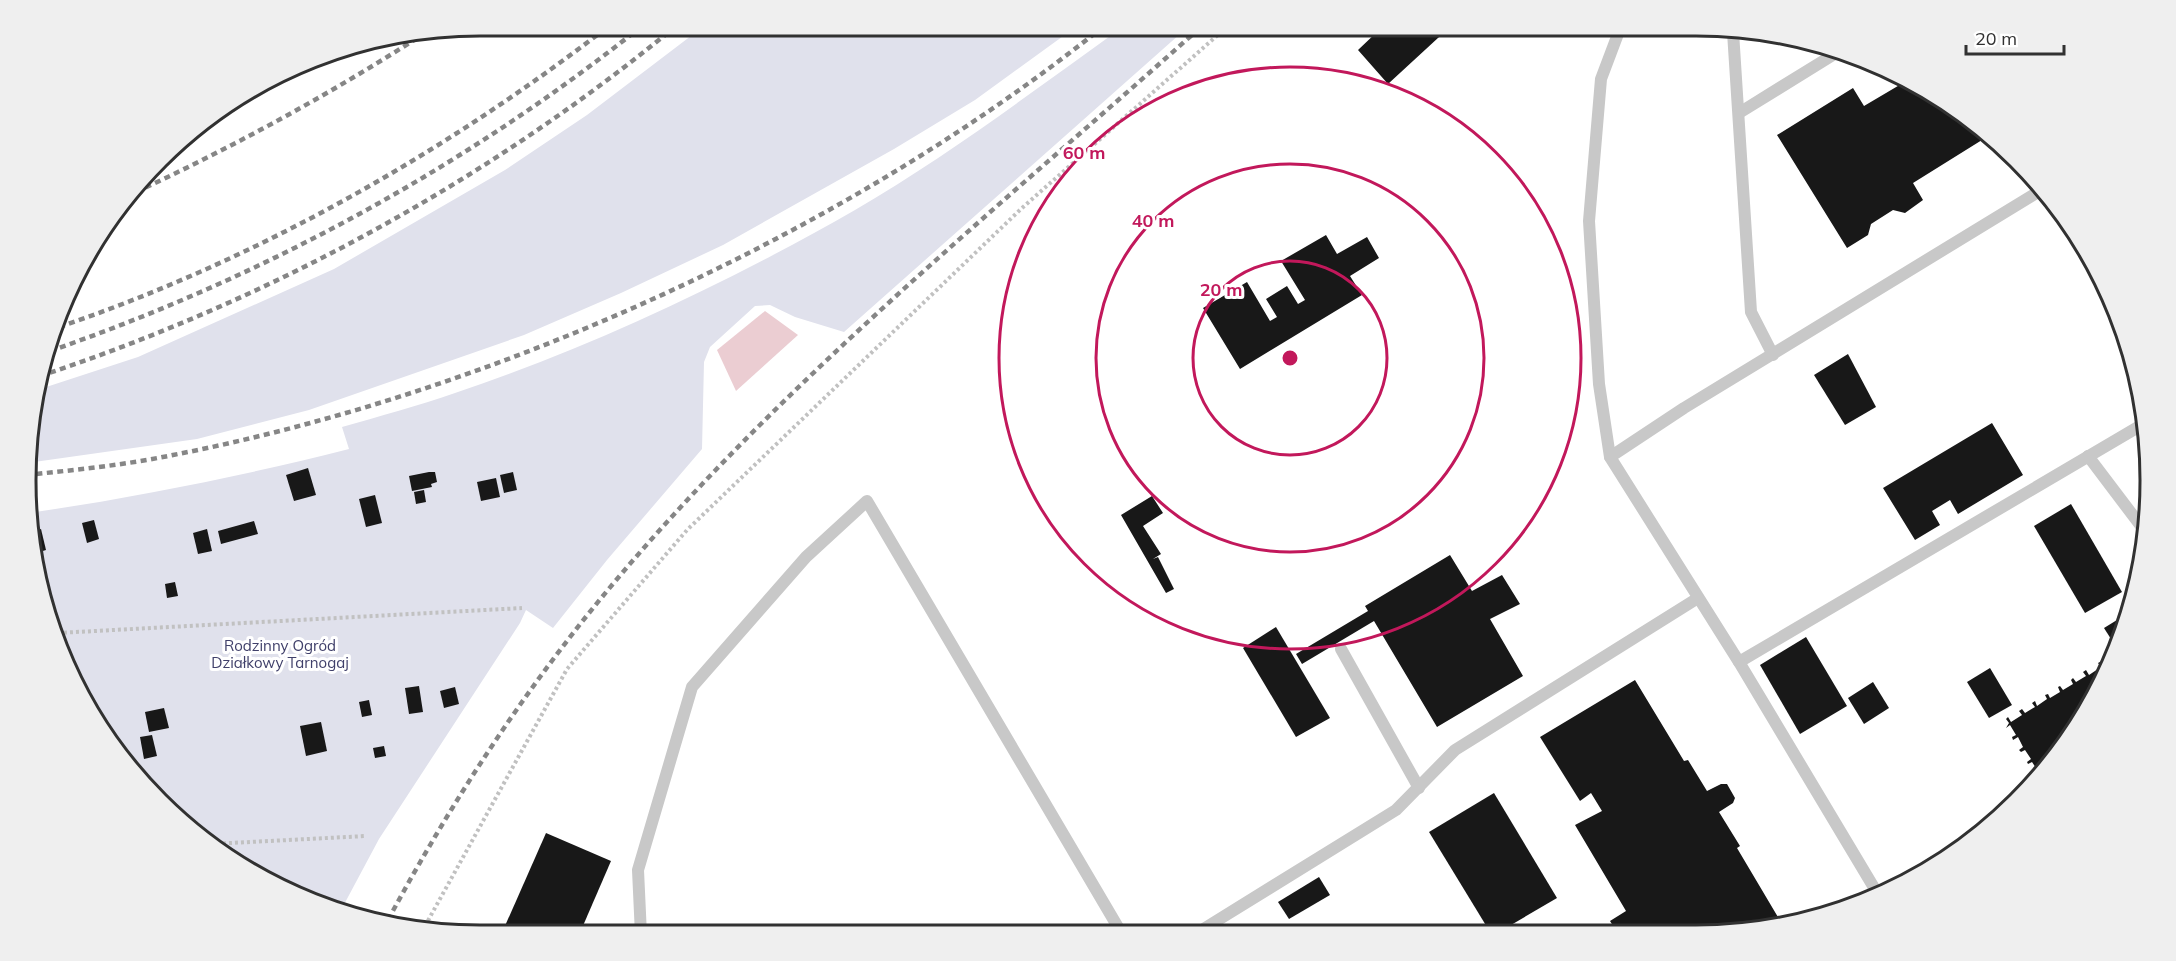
<svg xmlns="http://www.w3.org/2000/svg" width="2176" height="961" font-family="Mulish,sans-serif">
<rect width="100%" height="100%" fill="#fff"/>
<g fill="#e0e1ec">
<path d="M704,26h373l-102,74 -81,49 -171,96 -102,48 -97,42 -215,75 -112,29 -170,24 7,-72 104,-34 196,-88 171,-99 82,-55z"/>
<path d="M1124,26h65l-345,306 -49,-15 -25,-12 -15,1 -45,41 -6,15 -2,87 -95,111 -54,68 -27,-18 -6,13 -141,216 -39,73 -87,-37 -72,-52 -95,-115 -52,-139 -5,-56c108,-16 214,-37 320,-64l-7,-22c38,-11 76,-21 113,-34 135,-45 276,-112 400,-183 94,-55 181,-121 269,-184z"/>
<path d="M336,49l-126,73 -17,7 60,-43z"/>
</g>
<path fill="#ebcdd2" d="M765,311l33,24 -62,56 -19,-41z"/>
<g fill="#181818">
<path d="M1373,26h78l-63,58 -30,-34 20,-19z"/>
<path d="M1908,80l15,7 67,48 -77,48 10,17 -18,13 -12,-3 -22,14 -3,11 -21,13 -70,-113 76,-47 11,18z"/>
<path d="M1326,235l11,19 30,-17 12,21 -29,18 12,19 -122,74 -37,-61 44,-26 23,39 7,-4 -11,-18 21,-13 11,18 7,-4 -24,-39z"/>
<path d="M1848,354l28,53 -31,18 -31,-50z"/>
<path d="M1992,423l31,52 -65,39 -8,-14 -18,11 8,14 -25,15 -32,-52z"/>
<path d="M308,468l8,27 -22,6 -8,-26z"/>
<path d="M429,472h6l2,10 -6,2 1,3 -20,4 -3,-15z"/>
<path d="M513,472l4,18 -13,3 -4,-18z"/>
<path d="M496,478l4,19 -19,4 -4,-19z"/>
<path d="M424,490l2,12 -10,2 -2,-12z"/>
<path d="M375,495l7,28 -16,4 -7,-28z"/>
<path d="M1152,496l11,17 -20,13 18,28 -8,5 5,-2 16,32 -8,4 -45,-78z"/>
<path d="M2071,504l51,88 -37,21 -51,-87z"/>
<path d="M94,520l5,19 -12,4 -5,-20z"/>
<path d="M254,521l4,13 -37,10 -3,-13z"/>
<path d="M41,529l5,21 -13,4 -2,-22z"/>
<path d="M207,529l5,22 -14,3 -5,-21z"/>
<path d="M1450,555l22,36 30,-16 18,29 -30,15 33,57 -86,51 -63,-106 -72,43 -6,-10 72,-43 -3,-5z"/>
<path d="M175,582l3,14 -11,2 -2,-14z"/>
<path d="M2130,612l-4,15 -10,20 -12,-19z"/>
<path d="M1276,627l54,91 -34,19 -53,-89z"/>
<path d="M1806,637l41,69 -47,28 -40,-69z"/>
<path d="M2100,662l4,7 -47,88 -21,19 -2,-2 4,-3 -6,-9 -4,2 -1,-2 4,-3 -6,-9 -4,2 -2,-2 4,-3 -5,-10 -5,3 -1,-3 4,-2 -6,-10 -4,3 3,-5 -3,-4 2,-2 3,5 11,-7 -3,-4 3,-2 3,4 10,-6 -3,-4 3,-2 2,5 10,-7 -2,-4 3,-1 2,4 10,-6 -2,-5 2,-1 3,4 10,-6 -2,-4 2,-2 3,4 10,-6 -3,-4 3,-2 3,5 12,-8 -3,-4z"/>
<path d="M1990,668l22,37 -23,13 -22,-36z"/>
<path d="M1635,680l49,81 4,-1 19,31 14,-7h6l8,14 -2,5 -14,9 21,34 -3,2 45,76 -27,8h-138l-7,-11 16,-10 -51,-86 27,-14 -11,-18 -11,8 -40,-64z"/>
<path d="M1873,682l16,26 -25,16 -16,-26z"/>
<path d="M419,686l4,26 -14,2 -4,-26z"/>
<path d="M455,687l4,17 -15,4 -4,-17z"/>
<path d="M369,700l3,15 -10,2 -3,-15z"/>
<path d="M164,708l5,20 -20,4 -4,-20z"/>
<path d="M321,722l6,29 -21,5 -6,-30z"/>
<path d="M152,735l5,21 -13,3 -4,-22z"/>
<path d="M384,746l2,10 -11,2 -2,-10z"/>
<path d="M1494,793l63,105 -58,34h-9l-61,-100z"/>
<path d="M546,833l65,28 -32,74h-78z"/>
<path d="M1319,877l11,18 -41,24 -11,-17z"/>
</g>
<g fill="none" stroke-linecap="round" stroke-linejoin="round">
<g stroke="#c1c1c1" stroke-width="4" stroke-dasharray="3 3" stroke-linecap="butt">
<path d="M58,633l464,-25"/>
<path d="M211,844l155,-8"/>
<path d="M425,926l142,-257 120,-139 335,-322 206,-182"/>
</g>
<g stroke="#c8c8c8" stroke-width="12">
<path d="M1733,32l18,280 22,43"/>
<path d="M1739,113l102,-63"/>
<path d="M2088,456l59,78"/>
<path d="M1610,457l-11,-73 -10,-163 12,-142 20,-53"/>
<path d="M1341,649l78,139"/>
<path d="M1739,662l406,-239"/>
<path d="M1879,896l-140,-234 -129,-205 74,-49 359,-219"/>
<path d="M1197,933l199,-123 59,-60 243,-152"/>
<path d="M641,935l-3,-65 54,-183 114,-130 61,-56 255,433"/>
</g>
<g stroke="#868686" stroke-width="4.5" stroke-dasharray="6 4.5" stroke-linecap="butt">
<path d="M136,192c99,-46 194,-98 286,-157"/>
<path d="M59,327c198,-67 385,-174 550,-301"/>
<path d="M50,351c214,-74 415,-184 592,-325"/>
<path d="M40,376c230,-76 449,-196 636,-350"/>
<path d="M26,475c49,-5 99,-10 147,-20 324,-63 674,-223 931,-429"/>
<path d="M388,920c57,-106 122,-208 197,-302 176,-220 408,-405 617,-592"/>
</g>
</g>
<g fill="none" stroke="#c2185b" stroke-width="3">
<circle cx="1290" cy="358" r="97"/>
<circle cx="1290" cy="358" r="194"/>
<circle cx="1290" cy="358" r="291"/>
</g>
<g text-anchor="middle" stroke-width="6" stroke-linejoin="round" paint-order="stroke">
<g font-size="15" fill="#40406a" stroke="#fff">
<text x="280" y="651">Rodzinny Ogród<tspan x="280" dy="17">Działkowy Tarnogaj</tspan></text>
</g>
</g>
<path d="M0 0H2176V961H0ZM480 36H1696A444 444 0 0 1 2140 480V481A444 444 0 0 1 1696 925H480A444 444 0 0 1 36 481V480A444 444 0 0 1 480 36Z" fill="#efefef" fill-rule="evenodd"/>
<path fill="none" stroke="#313131" stroke-width="3" d="M480 36H1696A444 444 0 0 1 2140 480V481A444 444 0 0 1 1696 925H480A444 444 0 0 1 36 481V480A444 444 0 0 1 480 36Z"/>
<circle cx="1290" cy="358" r="9" fill="#c2185b" stroke="#fff" stroke-width="3"/>
<g font-size="18" text-anchor="middle" font-weight="bold" fill="#c2185b" stroke="#fff" stroke-width="6" stroke-linejoin="round" paint-order="stroke">
<text x="1084" y="159">60 m</text>
<text x="1153" y="227">40 m</text>
<text x="1221" y="296">20 m</text>
</g>
<path d="M1966 45v9h98v-9" fill="none" stroke="#313131" stroke-width="3"/>
<text x="1975" y="45" font-size="18" fill="#313131" stroke="#ffffff" stroke-width="4.5" paint-order="stroke">20 m</text>
</svg>
